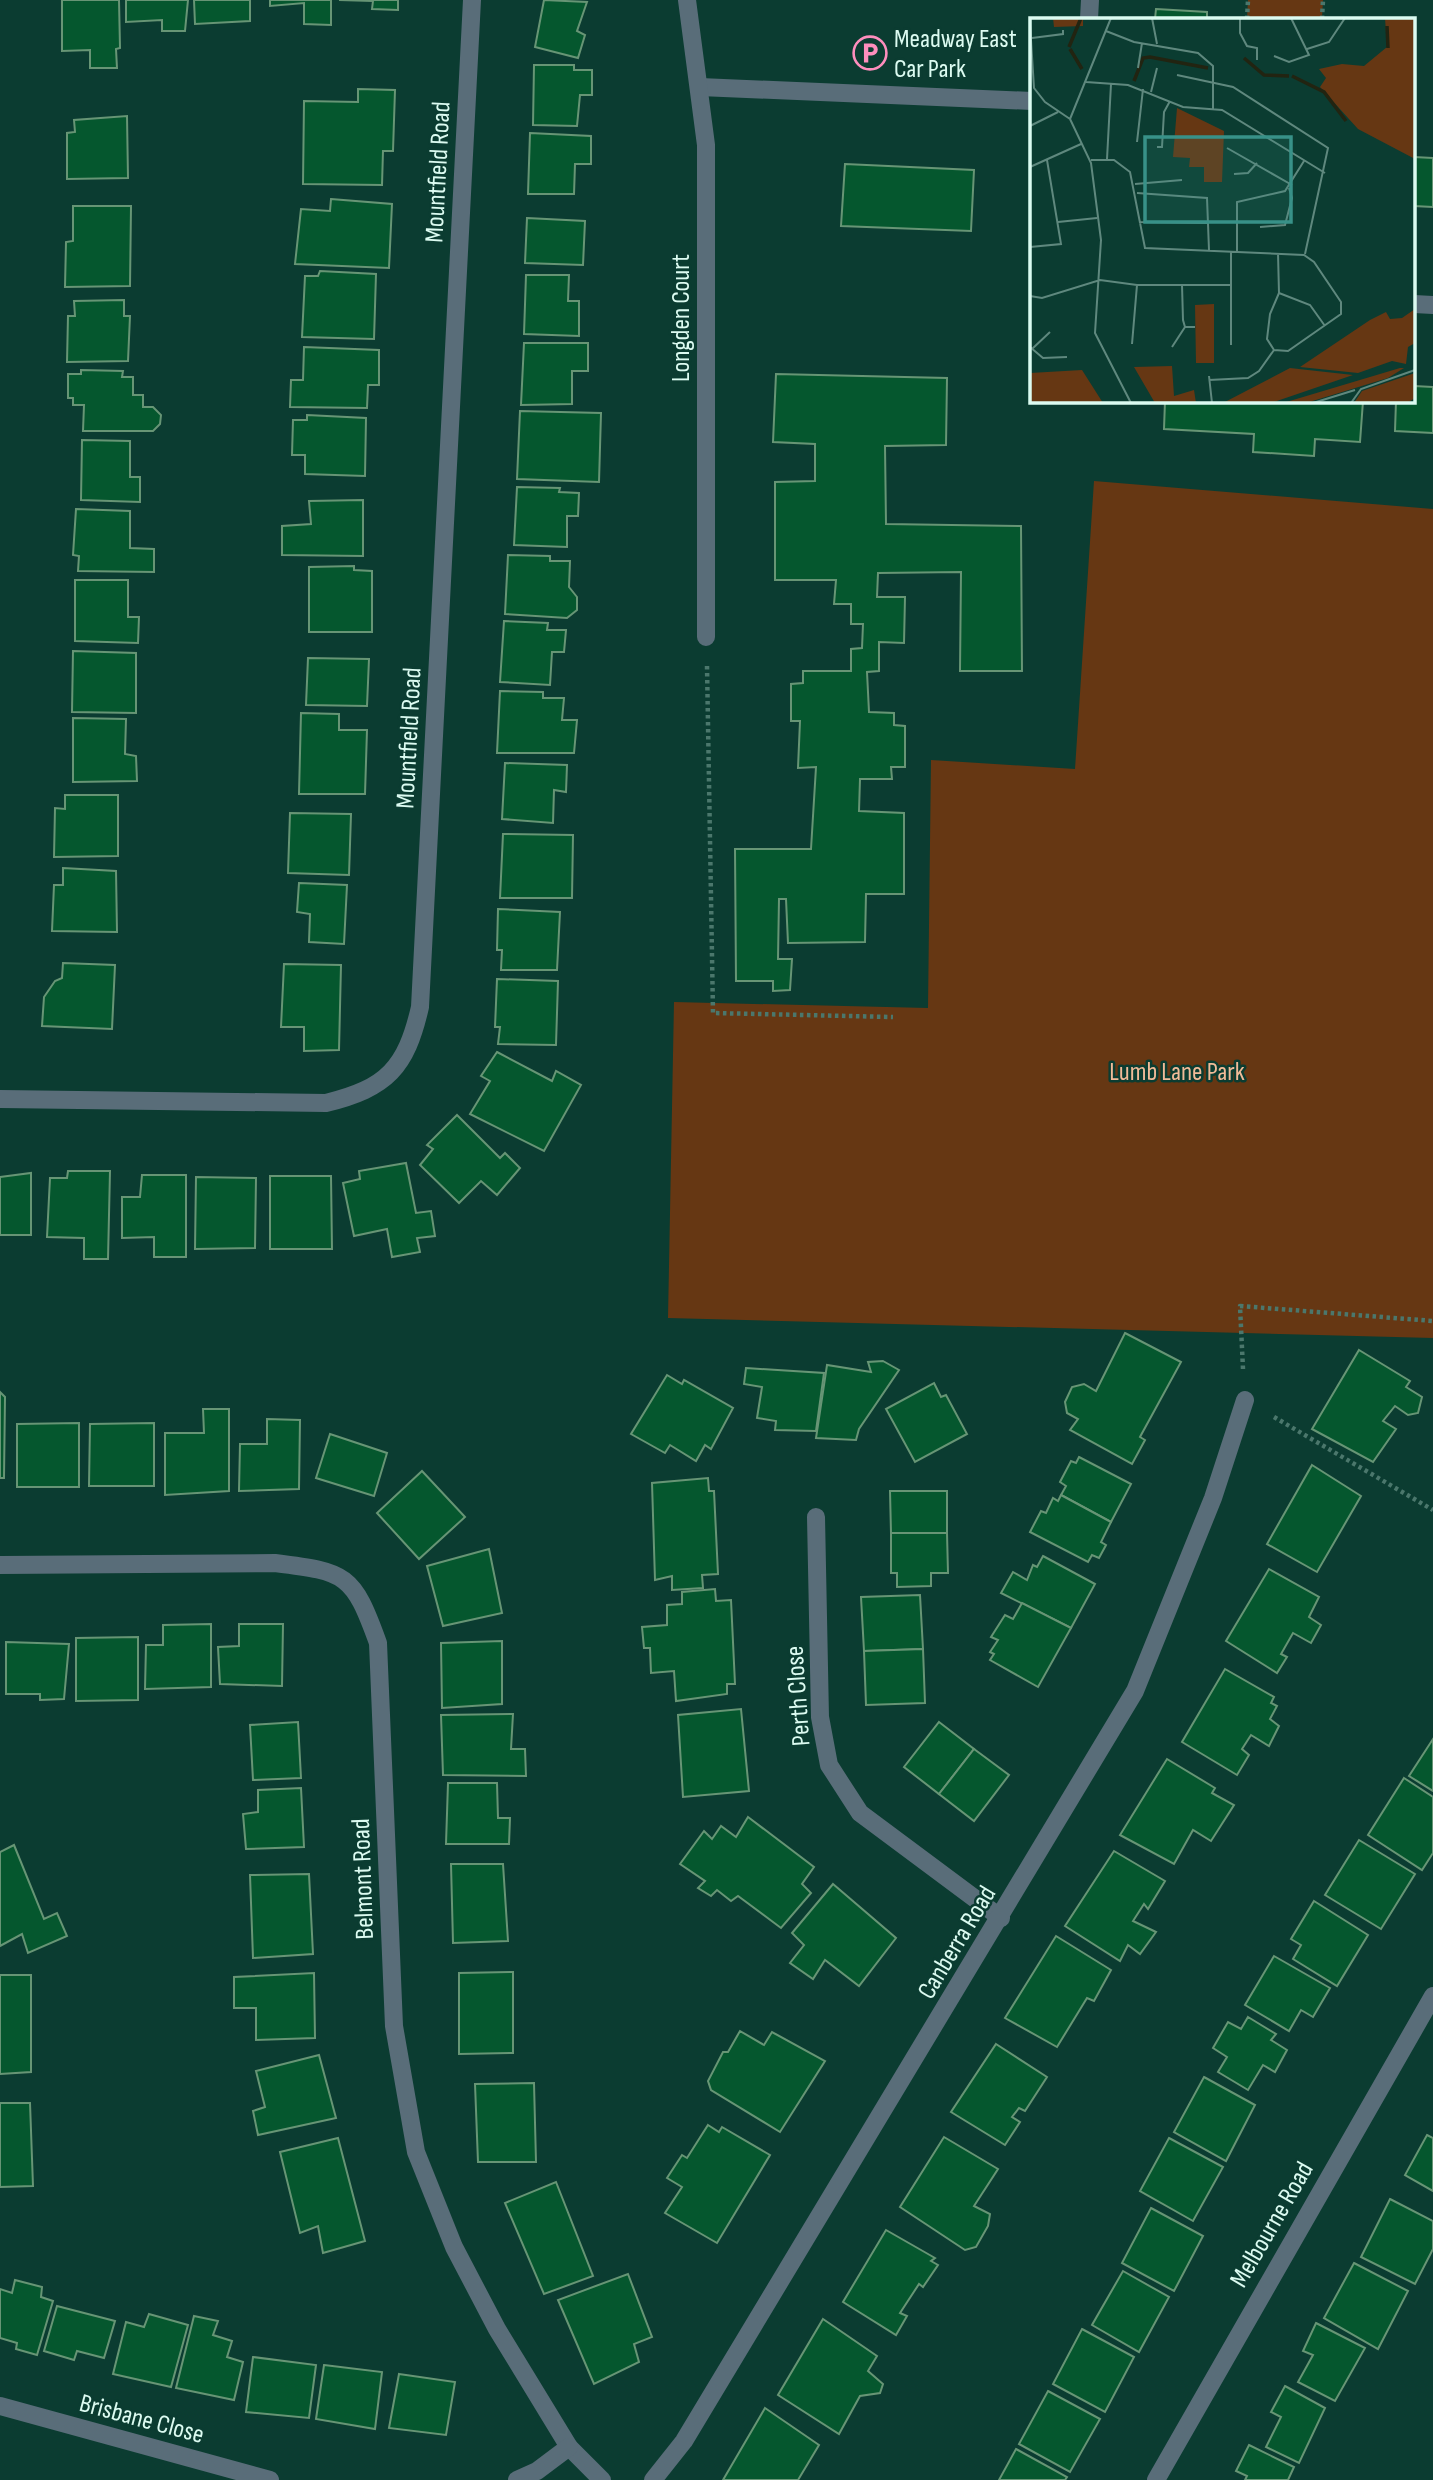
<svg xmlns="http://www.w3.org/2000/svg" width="1433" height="2480" font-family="'Sofia Sans Condensed',sans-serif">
<rect width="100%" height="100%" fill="#0b3c31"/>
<g fill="#663713">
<path d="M1248,0h75l-1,19h-75z"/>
<path d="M1094,481l339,28v829l-765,-20 6,-316 254,6 3,-248 144,9z"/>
</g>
<g fill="#05572e" stroke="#679575" stroke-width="2">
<path d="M62,0h57l1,48 -4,1 1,19h-27v-18l-28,1z"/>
<path d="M126,0h62l-3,31h-23v-11l-36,2z"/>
<path d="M194,0h56v21l-55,3z"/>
<path d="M270,0h61v25l-27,-1v-21l-34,3z"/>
<path d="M339,0h59v10l-26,-1 1,-8z"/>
<path d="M544,0l43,2 -10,29 8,4 -7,23 -43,-11z"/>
<path d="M1156,9l51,3v7h-52z"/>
<path d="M534,65h40v5h18v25h-12l-3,31 -44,-1z"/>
<path d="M358,89l37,1 -2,61h-10l-1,34 -79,-1 1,-83 54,1z"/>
<path d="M127,116l1,62 -61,1v-46l8,-1 -1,-12z"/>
<path d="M530,133l61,3v28h-16l-1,30h-46z"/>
<path d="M1414,157l19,1v49l-19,-1z"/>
<path d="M845,164l129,6 -3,61 -130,-5z"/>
<path d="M331,199l61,5 -3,64 -94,-4 6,-55 29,2z"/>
<path d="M73,206h58l-1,80 -65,1 1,-45 7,-1z"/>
<path d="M527,218l58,3 -2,44 -58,-2z"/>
<path d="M320,271l56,3 -2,65 -72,-2 3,-61h13z"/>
<path d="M526,275h43l-1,26h11v35l-55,-2z"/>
<path d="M124,300v16h6l-2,45 -61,1 1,-46h7l-1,-15z"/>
<path d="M524,343h64v28h-16v33l-51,1z"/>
<path d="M304,347l75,3v35h-11l-1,23 -77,-1 1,-27h12z"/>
<path d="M81,370l42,1 -1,6h11v18h10v12h10l8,8 -1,9 -7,7h-70l1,-26h-11v-7h-5v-24h13z"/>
<path d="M776,374l171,4 -1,67 -61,1 1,78 135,2 1,145h-62l1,-99 -83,1 -1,24h28l-1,46 -25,-1v29l-12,1 2,40 25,1v12l11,1v41h-14l1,12h-32l-1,32 45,2v81h-38l-1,48 -77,1 -2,-44h-7l-1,60h14l-2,31 -17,1v-10h-37l-1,-132h76l5,-82 -18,1 2,-47h-9v-37l12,-1v-12h48v-22l11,-1 1,-24h-12v-20h-17l2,-24h-61v-98l40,-1v-37l-42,-2z"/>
<path d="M1414,386l19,1v46l-38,-2 1,-30h18z"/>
<path d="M1165,401h198l-3,41 -45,-3 -1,17 -61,-4 1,-18 -90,-5z"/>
<path d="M520,411l81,2 -2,69 -82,-3z"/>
<path d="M307,415l59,3 -1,58 -60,-2v-19h-13l1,-35h14z"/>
<path d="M82,440l48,1v36h10v25l-59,-2z"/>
<path d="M517,487l43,1 -1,4 20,1 -1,23h-11v31l-53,-2z"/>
<path d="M363,500v56l-81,-1v-29l29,-2 -2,-23z"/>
<path d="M76,509l54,2v37l24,1v23l-76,-1 1,-15 -6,-1z"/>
<path d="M508,555l42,1v5h20l-1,26 8,10v13l-10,8 -62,-4z"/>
<path d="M354,566v4l18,1v61h-63v-65z"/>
<path d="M75,580h53v37h11l-1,26 -63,-2z"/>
<path d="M504,621l44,2 -1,7h19l-2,22h-12l-2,33 -50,-3z"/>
<path d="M73,651l63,2v60l-64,-1z"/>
<path d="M308,658l61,1 -2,47 -61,-1z"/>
<path d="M500,691l43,1v6h21l-2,22h15l-3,33h-77z"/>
<path d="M301,713l38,1v16h28l-2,64h-66z"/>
<path d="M73,718l53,1 -1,35 11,2 1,25 -64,1z"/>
<path d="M505,763l62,2 -1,27 -12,-2 -1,33 -51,-4z"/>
<path d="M65,795h53v61l-64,1 1,-49 10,1z"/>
<path d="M290,813l61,1 -2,61 -61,-2z"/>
<path d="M503,834l70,1 -1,63h-72z"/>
<path d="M63,868l53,3 1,61 -65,-1 2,-46h9z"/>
<path d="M299,883l48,2 -3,59 -35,-2 1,-28 -13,-2z"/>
<path d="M498,909l62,3 -3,58h-56l1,-20h-5z"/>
<path d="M63,963l52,2 -3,64 -70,-3 2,-29 11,-16 7,-3z"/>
<path d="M284,964l57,1 -2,85 -35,1v-24h-23z"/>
<path d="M497,979l61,2 -2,64 -58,-1 2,-17h-5z"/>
<path d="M497,1052l55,29 4,-10 25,14 -37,66 -74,-37 20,-33 -9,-5z"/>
<path d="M457,1115l43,43 5,-5 15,15 -23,27 -16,-14 -22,22 -39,-38 13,-16 -6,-4z"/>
<path d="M406,1163l10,50 15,-2 4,25 -18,2 3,14 -28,5 -5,-28 -33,7 -11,-53 17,-4 -1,-8z"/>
<path d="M68,1171h42l-2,88h-24v-21l-37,-1 3,-59h17z"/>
<path d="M31,1173v62h-31v-58z"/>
<path d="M142,1175h44v82h-32v-20l-32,1v-41h18z"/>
<path d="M270,1176h61l1,73h-62z"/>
<path d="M196,1177l60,1 -1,70 -60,1z"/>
<path d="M1125,1333l56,29 -41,75 5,3 -13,24 -62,-34 8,-11 -11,-6 -2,-11 7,-15 12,-3 12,7z"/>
<path d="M1359,1350l51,31 -4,6 16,10 -4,16 -10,2 -13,-9 -12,15 13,8 -23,33 -61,-33z"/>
<path d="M883,1361l16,9 -40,59 -3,11 -40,-2 11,-73 44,7 -3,-10z"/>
<path d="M746,1368l78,5 -8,58 -41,-1 1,-9 -19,-3 5,-31 -18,-3z"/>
<path d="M667,1375l15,9 2,-4 49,28 -22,41 -6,-4 -9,16 -26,-16 -5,8 -34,-19z"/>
<path d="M934,1383l7,14 5,-2 21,39 -52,28 -29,-53z"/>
<path d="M0,1392l5,5 -1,81h-4z"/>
<path d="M203,1409h26v82l-64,4v-62h39z"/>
<path d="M267,1419l33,1 -1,69 -60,2 1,-47h27z"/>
<path d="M79,1423v64h-62v-63z"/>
<path d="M154,1423v63h-65l1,-62z"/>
<path d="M330,1434l57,19 -13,43 -58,-18z"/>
<path d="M1079,1457l52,27 -20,38 -50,-27 5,-9 -6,-4 11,-21 5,2z"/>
<path d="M1312,1465l49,31 -44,76 -50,-28z"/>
<path d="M422,1471l43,46 -46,42 -42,-46z"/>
<path d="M708,1478l1,13h5l4,83 -16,1 1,13 -31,2v-14l-17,4 -3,-97z"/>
<path d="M890,1491h57v42h-56z"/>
<path d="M1061,1495l50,27 -10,20 5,3 -7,13 -7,-3 -4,7 -58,-30 11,-21 5,2 7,-15 5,3z"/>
<path d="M891,1533h56l1,40h-17v13l-34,1v-14h-6z"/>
<path d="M489,1549l13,64 -59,13 -16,-60z"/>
<path d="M1043,1556l52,28 -24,44 -70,-35 12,-21 14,8 6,-15 4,2z"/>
<path d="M1269,1569l50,28 -10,20 12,8 -10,18 -18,-10 -12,21 6,3 -10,16 -51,-32z"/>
<path d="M715,1589l1,12 15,-1 4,84h-8v10l-51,7 -2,-30 -23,2 -1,-25h-6l-2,-21 25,-2v-20l15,-1v-12z"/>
<path d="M920,1595l3,54 -59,2 -3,-54z"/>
<path d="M1022,1603l49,25 -33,59 -48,-27 4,-6 -4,-2 8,-12 -7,-3 14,-22 8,4z"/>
<path d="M211,1624v63l-66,2 1,-44h17v-20z"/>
<path d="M239,1624h44l-1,62 -62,-2 -2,-37 21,-1z"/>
<path d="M138,1637v63l-62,1v-63z"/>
<path d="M502,1641v63l-60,4 -1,-65z"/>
<path d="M6,1642l63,2 -5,55 -24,1v-6h-34z"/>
<path d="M923,1649l2,54 -59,2 -2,-54z"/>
<path d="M1225,1669l49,28 -3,6 6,3 -7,13 9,7 -10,20 -18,-11 -9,14 7,6 -12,20 -55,-33z"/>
<path d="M741,1709l8,82 -66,6 -5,-82z"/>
<path d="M513,1714l-2,35h14l1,27 -83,-1 -2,-60z"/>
<path d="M298,1722l3,56 -48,2 -3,-55z"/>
<path d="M939,1722l35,27 -35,45 -35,-27z"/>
<path d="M1433,1739v52l-24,-15z"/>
<path d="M974,1749l35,26 -35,46 -35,-27z"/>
<path d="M1167,1759l48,29 -3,5 22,12 -23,36 -18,-11 -19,34 -54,-29z"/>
<path d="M1404,1778l29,19v56l-11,17 -54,-35z"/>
<path d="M448,1783h49l1,35h12l-1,26h-63z"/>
<path d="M301,1788l3,59 -58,2 -3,-35 15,-2v-22z"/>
<path d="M748,1817l66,50 -12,17 9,9 -30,35 -43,-32 -7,5 -14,-11 -6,6 -13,-8 7,-7 -25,-17 24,-33 8,8 9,-13 15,11z"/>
<path d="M1359,1840l56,34 -34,55 -56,-34z"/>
<path d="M14,1845l30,74 13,-6 10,23 -39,17 -6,-19 -22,12v-94z"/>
<path d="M1114,1851l51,30 -17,28 -4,-5 -11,17 23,11 -16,22 -12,-9 -8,16 -55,-35z"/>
<path d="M451,1864h52l5,77 -55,2z"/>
<path d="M309,1874l4,80 -60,4 -3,-83z"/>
<path d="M833,1884l63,54 -37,48 -34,-26 -12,19 -23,-16 14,-18 -12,-12z"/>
<path d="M1314,1901l54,34 -31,51 -44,-27 8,-14 -10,-6z"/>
<path d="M1056,1936l55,34 -17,31 -7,-3 -30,49 -52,-29z"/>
<path d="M1274,1956l56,32 -17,29 -12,-7 -12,21 -44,-26z"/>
<path d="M513,1972v81l-54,1v-81z"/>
<path d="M314,1973l1,65 -59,2v-32h-22v-31z"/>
<path d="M0,1975h31v97l-31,2z"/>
<path d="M1248,2017l28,17 -5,6 16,10 -12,22 -12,-7 -15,25 -30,-18 9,-15 -14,-9 15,-26 13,7z"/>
<path d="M740,2031l24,14 8,-13 53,29 -45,71 -69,-42 -3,-9 15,-29h5z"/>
<path d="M996,2044l51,33 -22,34 -6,-3 -7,9 8,5 -15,23 -54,-33z"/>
<path d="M319,2055l17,63 -78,17 -5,-24 12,-4 -9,-36z"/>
<path d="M1204,2077l51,28 -29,56 -52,-29z"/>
<path d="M534,2083l2,79h-58l-3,-78z"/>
<path d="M0,2103h30l3,83 -33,1z"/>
<path d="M708,2125l11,7 3,-5 48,28 -53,88 -52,-30 17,-26 -15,-9 15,-23 5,3z"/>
<path d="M1427,2135l6,3v53l-28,-16z"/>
<path d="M944,2137l54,32 -24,37 16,8 -2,12 -12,21 -11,3 -65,-43z"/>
<path d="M338,2138l27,103 -42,12 -5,-27 -18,7 -20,-81z"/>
<path d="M1169,2138l54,29 -30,54 -53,-30z"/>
<path d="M556,2182l37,94 -49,18 -39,-91z"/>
<path d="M1390,2199l43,22v28l-18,35 -54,-27z"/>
<path d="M1151,2208l52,28 -29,55 -52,-28z"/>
<path d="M886,2230l49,28 -4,3 7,4 -15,22 -4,-3 -19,29 7,3 -11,19 -53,-33z"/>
<path d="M1354,2263l54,28 -30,58 -54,-31z"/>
<path d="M1123,2271l46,26 -30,55 -47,-27z"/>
<path d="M628,2274l24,63 -18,7 5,18 -45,22 -36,-84z"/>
<path d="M15,2280l27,7 -1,10 12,4 -16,54 -21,-6 1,-6 -17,-5v-49l12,4z"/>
<path d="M57,2306l58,15 -11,37 -27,-7 -3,9 -30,-9z"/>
<path d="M149,2314l39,11 -17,62 -58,-13 13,-52 18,5z"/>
<path d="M194,2316l24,5 -5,14 19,6 -5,16 16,5 -9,38 -58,-12z"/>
<path d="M823,2319l54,37 -9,15 15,13 -3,9 -20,3 -21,38 -61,-39z"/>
<path d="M1316,2323l49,25 -30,53 -37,-19 15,-27 -10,-4z"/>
<path d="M1082,2329l52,28 -29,55 -52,-28z"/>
<path d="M253,2357l63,8 -7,53 -63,-6z"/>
<path d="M324,2365l58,7 -7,57 -59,-10z"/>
<path d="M399,2374l56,8 -9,53 -57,-7z"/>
<path d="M1285,2386l40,22 -26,55 -33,-16 15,-30 -10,-5z"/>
<path d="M1048,2391l52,28 -30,53 -51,-28z"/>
<path d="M765,2408l54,37 -21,35h-75z"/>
<path d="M1249,2445l45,22 -6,13h-43l2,-4 -11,-5z"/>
<path d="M1016,2449l51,28 -2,3h-66z"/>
</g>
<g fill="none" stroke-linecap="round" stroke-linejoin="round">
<g stroke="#4b776c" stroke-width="4.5" stroke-dasharray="3.5 3.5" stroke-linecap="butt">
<path d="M1247,19l1,-19"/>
<path d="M1322,19l1,-19"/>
<path d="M707,666l6,347 180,4"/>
<path d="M1243,1369l-3,-63 193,15"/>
<path d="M1274,1417l159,93"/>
</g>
<g stroke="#596d79" stroke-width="18">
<path d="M1089,19l1,-19"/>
<path d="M700,87l332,14"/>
</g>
<g stroke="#596d79" stroke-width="18">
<path d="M687,0l19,145v492"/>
<path d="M1414,304l19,1"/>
<path d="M0,1099l326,4c61,-15 80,-35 94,-96l52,-1007"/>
<path d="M816,1517l4,200 9,48 31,48 141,105"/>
<path d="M0,1565l275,-2c72,9 78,11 103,80l16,383 22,126 38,95 43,82 72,118 33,33"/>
<path d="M0,2406l270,74"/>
<path d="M517,2480l20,-9 32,-24"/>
<path d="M653,2480l31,-39 451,-750 78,-193 32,-98"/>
<path d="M1156,2480l277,-484"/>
</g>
</g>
<defs>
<symbol id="parking-ring" viewBox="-11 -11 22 22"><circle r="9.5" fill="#0b3c31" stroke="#fe8ebd" stroke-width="1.5"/><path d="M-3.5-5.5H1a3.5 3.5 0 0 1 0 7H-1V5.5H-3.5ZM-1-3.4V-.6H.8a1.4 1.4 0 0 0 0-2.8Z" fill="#fe8ebd"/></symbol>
</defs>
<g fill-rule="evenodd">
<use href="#parking-ring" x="851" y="34" width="38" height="38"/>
</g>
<g text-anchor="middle" stroke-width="5" stroke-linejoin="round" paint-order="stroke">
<g font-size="26" fill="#dcfbf1" stroke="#0b3c31" text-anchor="start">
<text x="894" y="47">Meadway East<tspan x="894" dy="30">Car Park</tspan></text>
</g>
<g font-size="26" fill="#dcfbf1" stroke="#0b3c31">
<text transform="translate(437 172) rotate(-87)" y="9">Mountfield Road</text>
<text transform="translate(680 318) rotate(-90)" y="9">Longden Court</text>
<text transform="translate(408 738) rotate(-87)" y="9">Mountfield Road</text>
<text transform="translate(797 1696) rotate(-94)" y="9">Perth Close</text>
<text transform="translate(362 1879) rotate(-92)" y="9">Belmont Road</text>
<text transform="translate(956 1942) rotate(-59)" y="9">Canberra Road</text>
<text transform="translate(1271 2224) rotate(-60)" y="9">Melbourne Road</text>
<text transform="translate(142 2418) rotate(15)" y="9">Brisbane Close</text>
</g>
<g font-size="26" fill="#f1bb98" stroke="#0b3c31">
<text x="1177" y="1080">Lumb Lane Park</text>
</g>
</g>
<g transform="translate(1030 18)">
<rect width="385" height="385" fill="#0b3c31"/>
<path d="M23,0h30v8l-29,1zM355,0h30v141l-57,-30 -38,-42 6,-9 -7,-9 23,-5 22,2 23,-19zM147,90l47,23 -2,51h-18v-15h-15l1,-9 -17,-1zM184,286v59h-18l-1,-58zM385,291v34l-7,4 -2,17 -14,-3 -34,12 -58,-6 70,-47 16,-8 4,7 12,-1zM142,348l2,30 20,-6 2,13h-41l-21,-36zM260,350l63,7 -82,28h-48zM370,350h4l-16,10 -82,25h-23zM52,352l21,33h-73v-30zM385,355v25l-8,5h-53l8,-12z" fill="#663713"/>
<path fill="none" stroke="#222411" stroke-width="3.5" d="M357,8l1,22M39,29l12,-29M40,31l12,20M214,40l20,17 25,1M262,58l32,16 22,29M104,63l9,-23 7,-1 58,11"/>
<path fill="none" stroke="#5f887e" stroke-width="2" d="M122,0l5,26M210,0v15l7,13 10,2v12M0,6l4,64 11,14 25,17M76,13l28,11 64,11 15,13v43M2,20l31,-4v-4M277,31l22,-7 16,-24M244,38l15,6 20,-7 -18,-37M108,50l4,-25M147,57l56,12 95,61 -23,106M56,64l42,3 55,22 39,3 103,63M121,74l6,-24M40,101l21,44 10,77 -6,93 36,70M40,101l41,-101M0,108l28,-14M107,124l6,-53M127,129h5l2,-35 6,-11M197,130l65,37M77,141l4,-75M61,142h23l16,12 15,76 159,7 10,7 27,40v12l-53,37 -14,-1M0,149l51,-23M204,156l14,-1 9,-10M105,166l47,-4M107,175l70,5 2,52M28,204l39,-4M109,204l70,1M230,209l25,-2 7,-27 -3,-10M0,229l31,-3 -14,-84M201,233v94M207,233v-49l48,-11 19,-30M152,267l1,35 2,7h10M249,275l31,12 15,21M0,278l12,2 58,-18 37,5h94M102,326l5,-59M0,329l13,11 24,-1M142,329l13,-20M2,331l18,-17M244,332l-7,-11 3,-25 9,-21 -1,-40M179,358l3,27M179,362l39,-2 11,-7 15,-21M283,385l42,-13M321,385l10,-14 54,-19"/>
<path fill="#389188" fill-opacity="0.15" stroke="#389188" stroke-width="3.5" d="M115,119h146v85h-146z"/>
<rect width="385" height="385" fill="none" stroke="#dcfbf1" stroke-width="3.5"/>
</g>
</svg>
